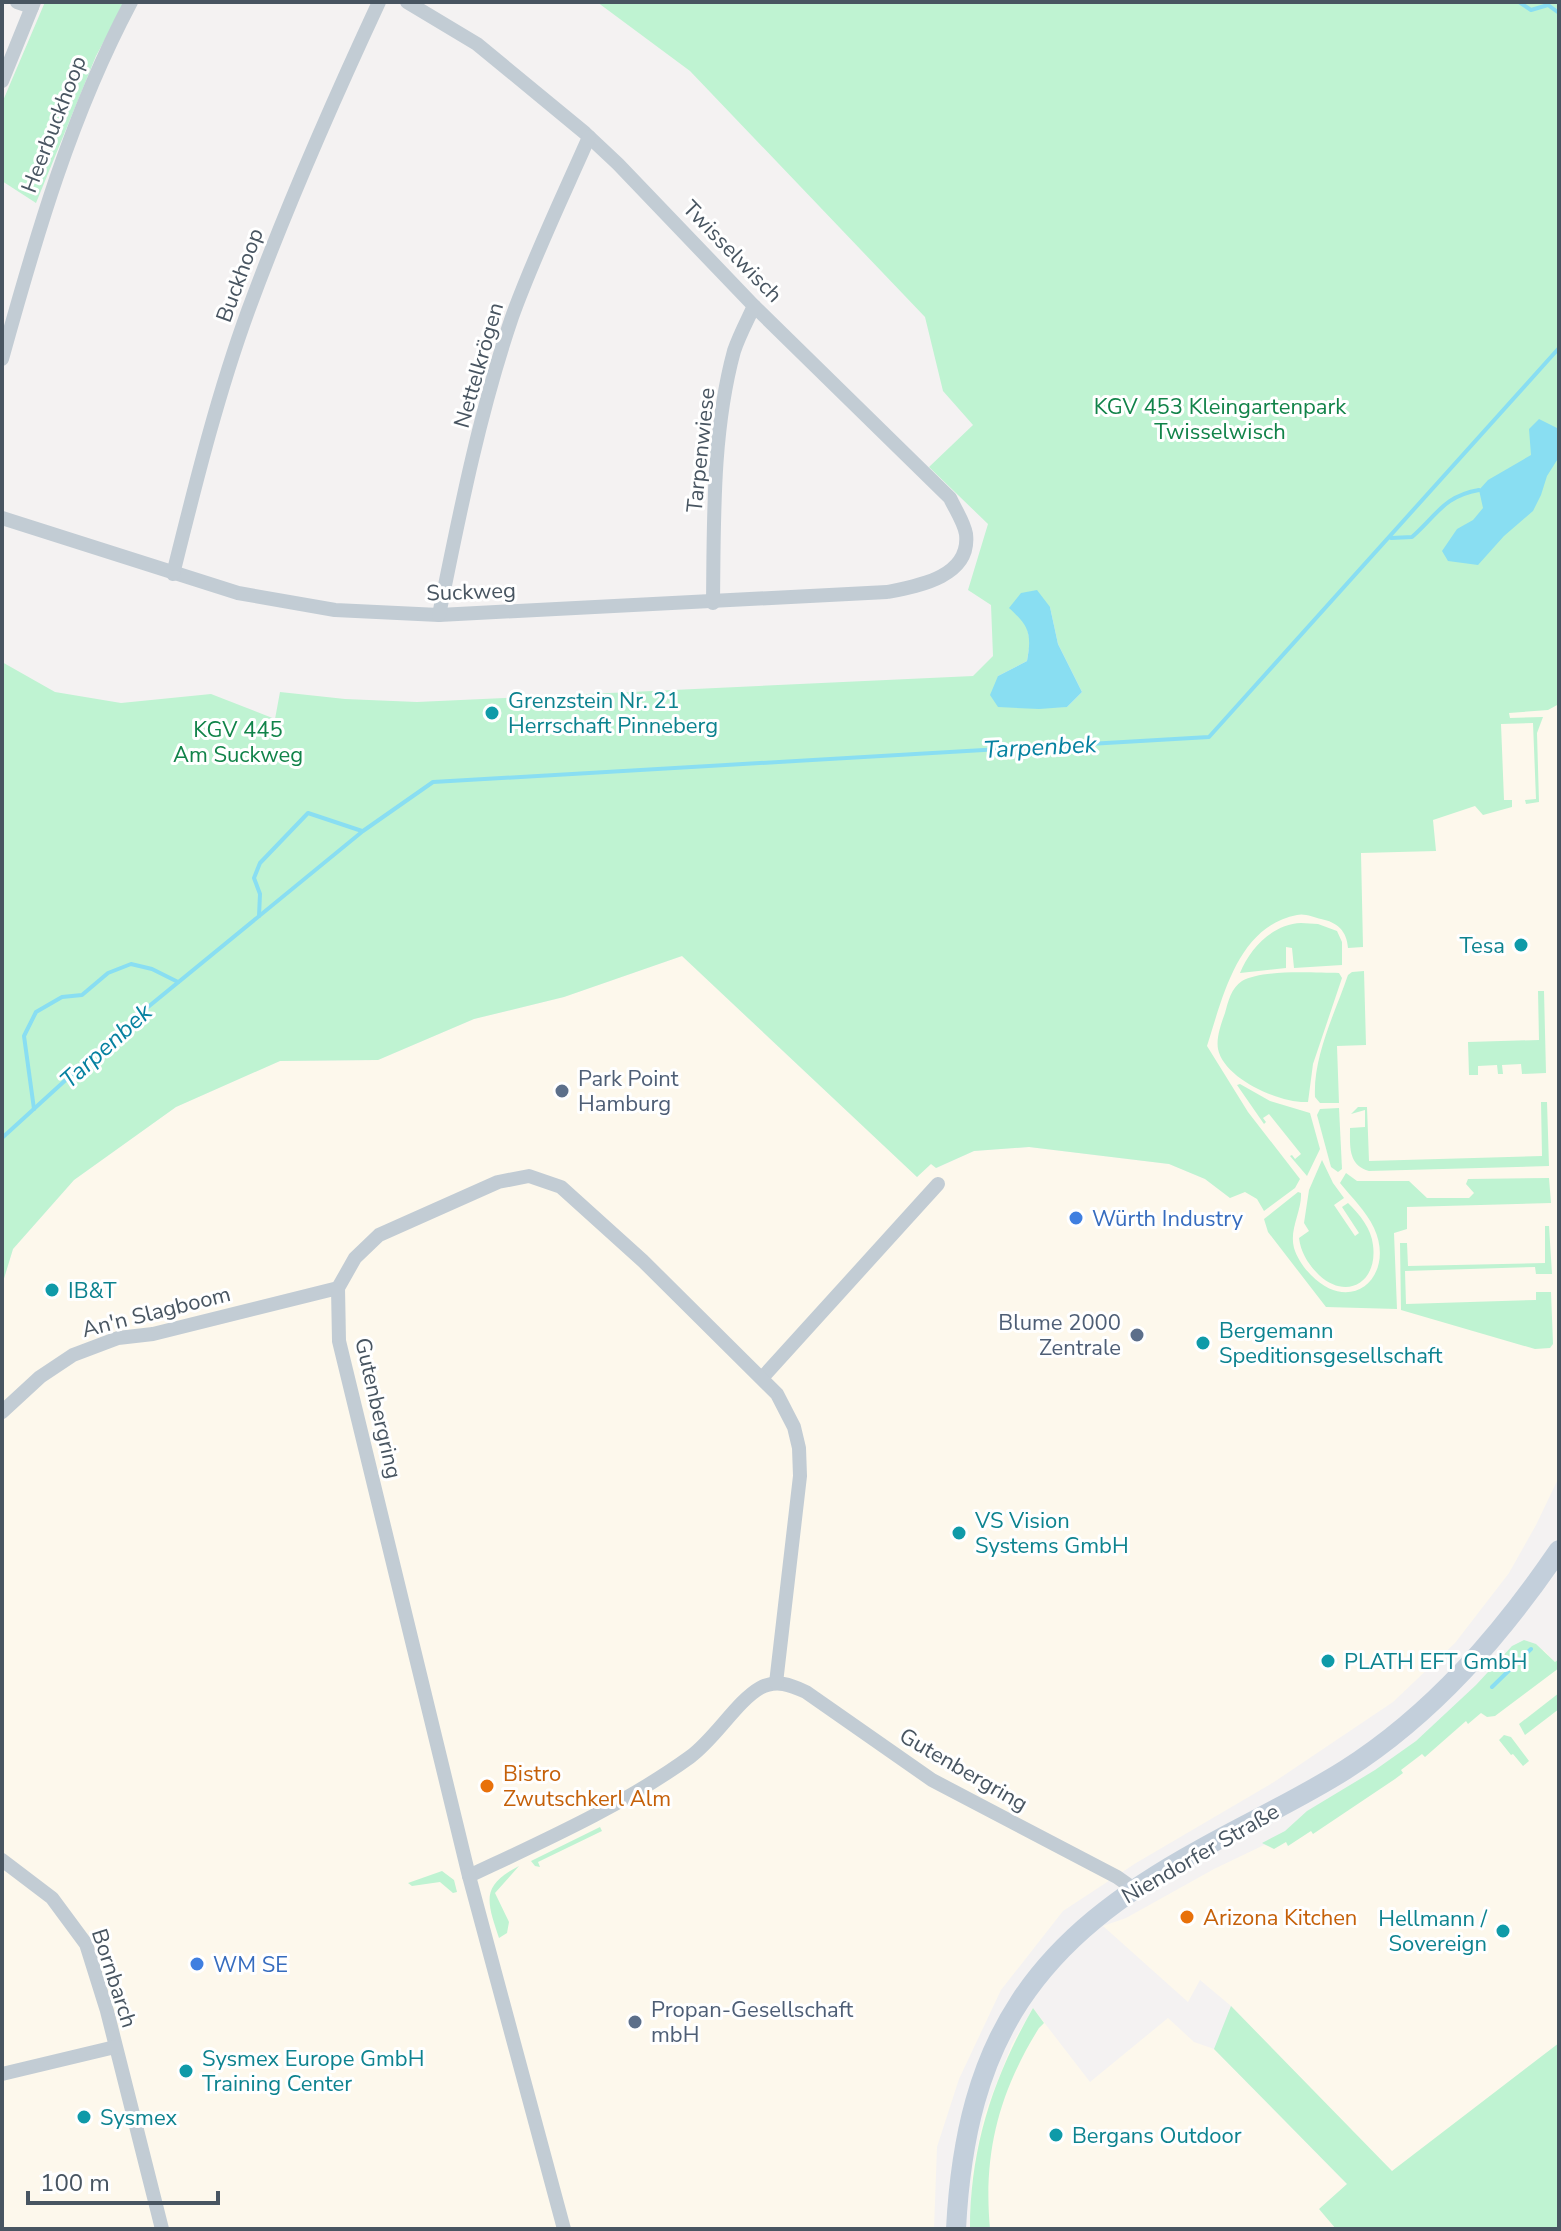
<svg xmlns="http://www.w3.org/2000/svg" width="1561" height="2231" font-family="'Nunito Sans',sans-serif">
<rect width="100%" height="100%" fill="#f4f2f2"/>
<g fill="#fdf8ec">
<path d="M1559,696v781l-23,48 -27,48 -54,70 -62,59 -119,80 -138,81 -73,48 -62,79 -42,89 -22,68 -3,82h-932v-944l11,-36 61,-69 102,-73 104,-46 98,-1 96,-41 90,-22 118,-41 235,221 14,-13 6,4 37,-17 55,-4 140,17 36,15 25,19 -29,-138 18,-91 275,-263z"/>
<path d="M1544,1650l11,12 4,-3v384l-167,129 -161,-166 -31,-26 -12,22 -85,-76 23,-8 88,-49 50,-24 7,1z"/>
<path d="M1033,2008l57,74 78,-64 26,24 20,7 133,135 -27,25 16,20h-366l2,-56 12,-58 28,-71z"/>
</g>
<g fill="#bff3d2" fill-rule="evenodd">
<path d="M45,2h80l-29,54 -60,147 -34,-22v-78z"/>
<path d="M597,2h962v702l-11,6 -39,3 1,5 33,-1 -6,16 2,69 -13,2 -1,-4 11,-1 -3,-76 -32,1 3,76h8v7l-29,8 -8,-9 -42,14 3,31 -75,2 2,94 -15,1c-1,-17 -11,-26 -27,-29 -7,-2 -17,-6 -24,-4 -59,11 -74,81 -90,131l41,66 52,67 -5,9 -31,23 -7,-12 -12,-7 -15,6 -25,-19 -36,-15 -140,-17 -55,4 -38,17 -5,-4 -14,13 -235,-221 -118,41 -90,22 -96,41 -98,1 -104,46 -102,73 -61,69 -11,36v-623l53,30 66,11 90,-9 64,25 5,-27 65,7 72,3 556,-26 20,-20 -2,-51 -23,-15 20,-66 -59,-57 44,-42 -30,-34 -18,-74 -235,-246zM1050,607l8,37 24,48 -15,15 -50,1 -19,-32 29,-15 3,-19 -4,-19z"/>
<path d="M1301,923l17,1 19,7 5,11v23l-48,3 -2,-20 -6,-1v21l-46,5c10,-25 33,-49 61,-50z"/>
<path d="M1364,971l2,74 -29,1 2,57h-19l-5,-6c-2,-41 20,-84 33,-122l4,-3z"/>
<path d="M1339,973l3,5 -29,86 -5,38c-27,2 -84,-23 -90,-53 -2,-11 3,-25 7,-36 3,-11 6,-25 17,-32 20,-12 72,-8 97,-8z"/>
<path d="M1538,991h6l2,82 -24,1 -1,-10 -19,1 1,9h-5l-1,-9 -19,1v9h-9l-1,-33 71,-2z"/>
<path d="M1240,1084l30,17 40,12 10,36 -13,27 -17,-20 2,-1 3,4 6,-5 -32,-40 -6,4 3,4 -2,2 -27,-39z"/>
<path d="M1541,1102h6l2,64 -180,5c-21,-6 -19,-25 -19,-43l15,-1v-17l-14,4 7,-7h9l2,54 173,-5z"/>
<path d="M1339,1108l3,61 -4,3 -7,-5 -14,-52 3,-6z"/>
<path d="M1322,1160l11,23 11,15 -10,7 21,31 4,-3 -17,-26 6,-4c12,12 23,25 25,42 5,37 -26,56 -54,30 -11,-11 -18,-22 -20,-37l10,-7 -5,-8 5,-33z"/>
<path d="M1346,1173l11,8h52l18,17h42l5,-5 -8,-9 2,-5 81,-1 2,25 -144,4v22l-13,4 3,76 -71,-2 -58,-75 -4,-13 34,-27 3,1c1,18 -12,36 -7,55 3,10 10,20 17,27 41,42 85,0 63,-47 -8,-17 -22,-30 -34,-45z"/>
<path d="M1545,1226h4l3,48h-16l-1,-7 -130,4 1,33 130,-4v-8h15l2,52 -3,4 -15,1 -134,-39 -1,-67h7l1,23 137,-3z"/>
<path d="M1524,1640l12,4 19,18 4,-3v9l-64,48 -8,1 -6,-4 -13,11 -2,-3 -41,36 -3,-3 -21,16 2,3 -8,6 -82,55 -2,-3 -23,15 -2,-4 -12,7 -12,-6 23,-12 22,-20 68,-41 41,-29 60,-56 36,-39z"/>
<path d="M1559,1693v16l-34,26 -6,-11z"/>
<path d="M1504,1735l7,2 18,24 -6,5 -10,-12 -2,1 -12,-15z"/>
<path d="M600,1827l2,4 -64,31 2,5 -5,-1 -4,-5z"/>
<path d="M519,1866l-24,27 14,29 -2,11 -8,5c-12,-37 -19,-52 20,-72z"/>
<path d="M442,1871l12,9 3,12 -4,1 -13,-11 -28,4 -4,-3z"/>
<path d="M1231,2006l161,165 167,-128v186h-223l-17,-20 28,-25 -133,-135z"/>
<path d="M1033,2008l11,15 -5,5c-40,64 -56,125 -49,201h-20c0,-81 23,-151 63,-221z"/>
</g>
<g fill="#89def2">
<path d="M1539,419l20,10v28l-12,19 -6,19 -8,16 -29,25 -26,29 -30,-4 -6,-10 15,-22 16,-9 10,-12 -4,-18 9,-10 43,-25 -2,-26z"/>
<path d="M1037,590l13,17 8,37 24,48 -15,15 -28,2 -41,-2 -8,-12 8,-19 29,-15c5,-27 2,-35 -18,-53l12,-15z"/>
</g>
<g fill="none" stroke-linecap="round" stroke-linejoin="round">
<g stroke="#89def2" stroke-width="4">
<path d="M1482,2h3"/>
<path d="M1519,2l12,8 17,-5 11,8"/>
<path d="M1391,538l21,-1c25,-22 32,-41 67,-47"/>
<path d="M259,916l1,-22 -6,-16 6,-15 48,-50 54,18"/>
<path d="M34,1109l-10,-73 12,-24 26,-15 20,-2 26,-22 23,-9 21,5 26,13"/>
<path d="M2,1138l124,-113 237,-194 70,-49 776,-45 350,-389"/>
<path d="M1492,1687l39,-38"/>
</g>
<g stroke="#c2ccd4" stroke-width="14">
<path d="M17,2l15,5"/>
<path d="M2,81l32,-79"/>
<path d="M2,359c34,-123 69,-244 129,-357"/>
<path d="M2,518l236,75 97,17 104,5 448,-23c31,-6 84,-15 79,-58 -2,-12 -11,-25 -16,-36l-196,-192 -136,-142 -33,-31 -108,-89 -70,-42"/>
<path d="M173,574c22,-88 44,-178 75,-263 39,-106 84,-208 131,-309"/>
<path d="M713,603c1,-83 -1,-171 21,-252 5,-15 13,-30 20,-45"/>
<path d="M439,615c20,-99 40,-201 73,-298 22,-61 51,-121 77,-180"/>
<path d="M762,1378l176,-194"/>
<path d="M2,1412l38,-35 33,-22 45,-17 35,-4 185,-46"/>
<path d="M2,1860l50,38 34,46 21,67 55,218"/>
<path d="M469,1876c74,-35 155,-71 221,-119 25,-18 47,-56 70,-69 16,-9 31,-3 46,4l126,88 185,97 17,12"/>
<path d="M2,2074l113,-27"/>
<path d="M564,2229l-95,-353 -130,-535 -1,-53 17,-30 24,-23 119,-53 31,-6 32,11 82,74 134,133 17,33 5,21 1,28 -24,207"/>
</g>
<path stroke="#c3cfdb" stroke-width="20" d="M956,2229c10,-192 79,-289 245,-380 48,-27 98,-50 144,-79 88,-56 156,-135 214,-220"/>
</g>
<g fill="#0f9aa8" stroke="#fff" stroke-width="3">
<circle cx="492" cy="713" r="8"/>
<circle cx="1521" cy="945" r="8"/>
<circle cx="52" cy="1290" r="8"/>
<circle cx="1203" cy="1343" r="8"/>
<circle cx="959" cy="1533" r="8"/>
<circle cx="1328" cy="1661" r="8"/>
<circle cx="1503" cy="1931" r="8"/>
<circle cx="186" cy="2071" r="8"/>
<circle cx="84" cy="2117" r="8"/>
<circle cx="1056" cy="2135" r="8"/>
</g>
<g fill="#5c6f8a" stroke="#fff" stroke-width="3">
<circle cx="562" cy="1091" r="8"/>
<circle cx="1137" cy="1335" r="8"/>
<circle cx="635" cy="2022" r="8"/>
</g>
<g fill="#3f7fe0" stroke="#fff" stroke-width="3">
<circle cx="1076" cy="1218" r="8"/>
<circle cx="197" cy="1964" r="8"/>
</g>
<g fill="#e8710a" stroke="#fff" stroke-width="3">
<circle cx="487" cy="1786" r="8"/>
<circle cx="1187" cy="1917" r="8"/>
</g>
<g text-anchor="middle" stroke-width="6" stroke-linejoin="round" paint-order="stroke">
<g font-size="22" fill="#485561" stroke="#fff">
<text transform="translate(53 124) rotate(-69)" y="8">Heerbuckhoop</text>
<text transform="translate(733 251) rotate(46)" y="8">Twisselwisch</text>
<text transform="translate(239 275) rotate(-70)" y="8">Buckhoop</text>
<text transform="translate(478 365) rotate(-74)" y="8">Nettelkrögen</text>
<text transform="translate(700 450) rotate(-84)" y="8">Tarpenwiese</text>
<text transform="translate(471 591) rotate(-2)" y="8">Suckweg</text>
<text transform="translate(156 1311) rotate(-14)" y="8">An'n Slagboom</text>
<text transform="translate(379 1408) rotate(77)" y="8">Gutenbergring</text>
<text transform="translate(964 1769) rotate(30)" y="8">Gutenbergring</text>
<text transform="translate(1200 1853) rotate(-30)" y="8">Niendorfer Straße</text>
<text transform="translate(115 1978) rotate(72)" y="8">Bornbarch</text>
</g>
<g font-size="22" fill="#118349" stroke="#fff">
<text x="1220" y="414">KGV 453 Kleingartenpark<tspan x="1220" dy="25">Twisselwisch</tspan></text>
<text x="238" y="737">KGV 445<tspan x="238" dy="25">Am Suckweg</tspan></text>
</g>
<g font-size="22" fill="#0d838f" stroke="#fff" text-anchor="start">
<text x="508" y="708">Grenzstein Nr. 21<tspan x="508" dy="25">Herrschaft Pinneberg</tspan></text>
<text x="1505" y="953" text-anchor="end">Tesa</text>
<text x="68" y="1298">IB&amp;T</text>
<text x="1219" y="1338">Bergemann<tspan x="1219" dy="25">Speditionsgesellschaft</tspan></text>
<text x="975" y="1528">VS Vision<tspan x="975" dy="25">Systems GmbH</tspan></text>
<text x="1344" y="1669">PLATH EFT GmbH</text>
<text x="1487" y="1926" text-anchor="end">Hellmann /<tspan x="1487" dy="25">Sovereign</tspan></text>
<text x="202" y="2066">Sysmex Europe GmbH<tspan x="202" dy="25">Training Center</tspan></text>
<text x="100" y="2125">Sysmex</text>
<text x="1072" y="2143">Bergans Outdoor</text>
</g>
<g font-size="22" fill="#4e5e75" stroke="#fff" text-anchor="start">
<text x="578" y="1086">Park Point<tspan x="578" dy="25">Hamburg</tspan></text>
<text x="1121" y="1330" text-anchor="end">Blume 2000<tspan x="1121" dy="25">Zentrale</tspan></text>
<text x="651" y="2017">Propan-Gesellschaft<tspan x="651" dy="25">mbH</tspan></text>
</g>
<g font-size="22" fill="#366cbe" stroke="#fff" text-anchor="start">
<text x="1092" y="1226">Würth Industry</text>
<text x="213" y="1972">WM SE</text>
</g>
<g font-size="22" fill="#c56008" stroke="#fff" text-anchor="start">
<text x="503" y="1781">Bistro<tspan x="503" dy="25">Zwutschkerl Alm</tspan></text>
<text x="1203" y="1925">Arizona Kitchen</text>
</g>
<g font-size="24" font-style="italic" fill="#0581a0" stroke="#fff">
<text transform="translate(1040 747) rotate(-3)" y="8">Tarpenbek</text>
<text transform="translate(106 1046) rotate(-42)" y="8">Tarpenbek</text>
</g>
</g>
<rect width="1561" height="2231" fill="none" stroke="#485561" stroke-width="8"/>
<path d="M28 2191v12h190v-12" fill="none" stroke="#485561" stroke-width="4"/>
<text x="40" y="2191" font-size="24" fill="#485561" stroke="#ffffff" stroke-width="6" paint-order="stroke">100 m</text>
</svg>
